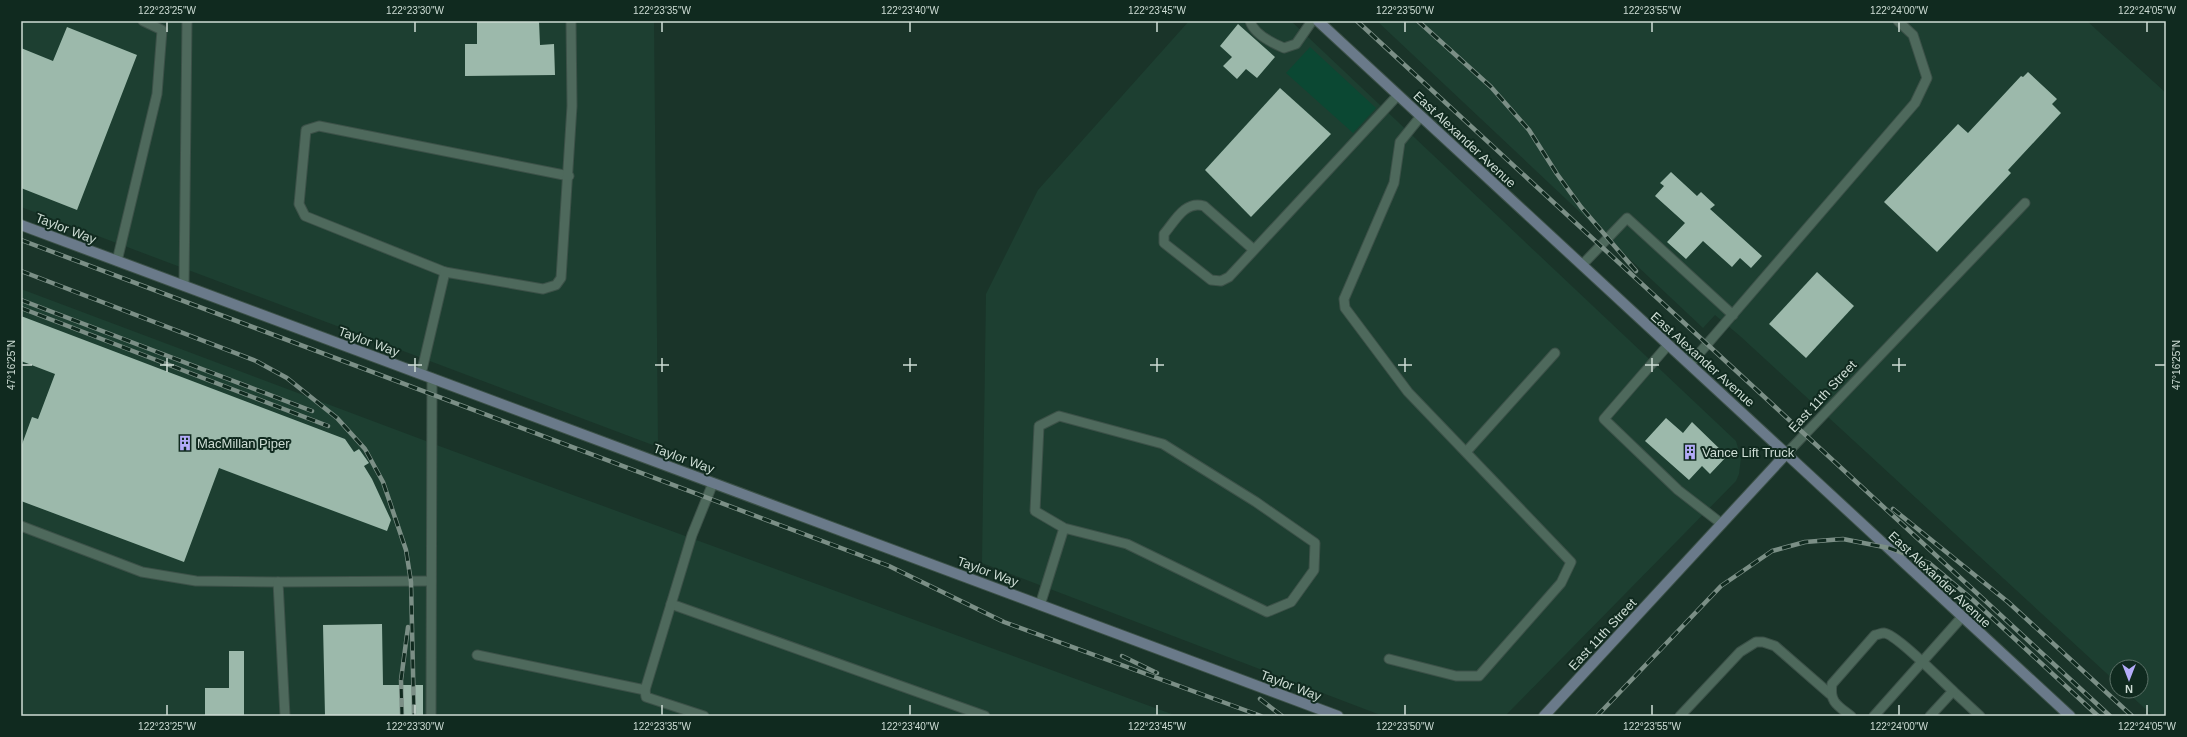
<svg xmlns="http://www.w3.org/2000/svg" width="2187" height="737" font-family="Helvetica,sans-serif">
<rect width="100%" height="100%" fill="#1a3429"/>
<g fill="#1d3f31">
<path d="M21,21h633l4,426 -637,-240z"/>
<path d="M1189,21h102l445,420 5,17 -2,16 -3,7 -231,235h-122l-401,-153 4,-269 52,-104z"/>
<path d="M1377,21h710l79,72v623h-13l-27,-25h15v-24h-24v16l-377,-347 -25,-21 -12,13z"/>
<path d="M21,289l421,158 735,269h-1156z"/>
</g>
<path fill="#0b4833" d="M1310,47l66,61 -23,25 -67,-60z"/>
<path fill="#1a3429" d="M2114,21h52v36l-51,-34z"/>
<g fill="#9cb9ab">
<path d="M477,21h62l1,24 14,-1 1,31 -90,1v-32h12z"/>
<path d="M1238,24l37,33 -18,21 -11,-9 -9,10 -14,-13 9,-9 -12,-11z"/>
<path d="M67,27l70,28 -60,155 -56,-22v-140l32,13z"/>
<path d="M2028,72l29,27 -5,5 9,9 -53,57 3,3 -74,79 -53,-50 74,-78 10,9 53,-57 2,1z"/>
<path d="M1280,88l51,46 -80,83 -46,-47z"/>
<path d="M1671,172l26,24 4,-4 14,13 -5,4 52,47 -11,12 -11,-10 -8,9 -29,-26 -17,18 -19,-17 18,-19 -30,-27 9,-10 -4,-3z"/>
<path d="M1817,272l37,34 -48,52 -37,-34z"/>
<path d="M21,316l324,123 9,13 5,-3 10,14 -5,3 8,13 19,41 -4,11 -168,-63 -35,94 -163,-61v-54l11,-30 6,2 17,-45 -34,-13z"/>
<path d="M1666,418l17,15 9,-11 35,34 -17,18 -8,-8 -13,14 -44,-39z"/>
<path d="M382,624l1,61h40v31h-98l-2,-91z"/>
<path d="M229,651h15v65h-39v-28h24z"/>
</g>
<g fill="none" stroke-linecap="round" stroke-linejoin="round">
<defs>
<g id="lane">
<path d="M1250,21c4,13 22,22 34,27l12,-4 16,-23"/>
<path d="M1254,250l-50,-44c-19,-6 -29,15 -40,28v9l47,37 10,1 8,-4 169,-182"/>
<path d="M117,261l40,-167 5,-64 -19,-9"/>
<path d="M1582,265l45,-47 106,97"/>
<path d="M445,272l-140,-56 -6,-12 7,-74 13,-4 250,50"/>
<path d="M184,286l3,-265"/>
<path d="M1668,345l-64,74 74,71 44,34"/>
<path d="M1690,364l225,-261 12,-25 -14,-43 -15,-14"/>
<path d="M421,374l24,-102 98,17 13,-4 5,-7 11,-172 -1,-85"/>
<path d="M1466,452l89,-99"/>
<path d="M1787,453l238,-250"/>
<path d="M21,526l121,46 54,9 82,1"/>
<path d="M671,604l314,112"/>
<path d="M1040,605l24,-77 63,16 140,68 24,-10 23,-32 1,-27 -59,-41 -93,-58 -104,-28 -20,10 -4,85 29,17"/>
<path d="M477,655l168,35"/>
<path d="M1389,659l67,17h23l82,-93 10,-21 -163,-170 -63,-84 -1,-9 50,-116 6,-41 21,-26"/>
<path d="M1953,691l27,25"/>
<path d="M285,716l-7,-134 153,-1"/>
<path d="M431,716l1,-338"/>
<path d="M704,716l-58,-19 -1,-7 47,-155 21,-52"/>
<path d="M1680,716l60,-64 16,-10h7l12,4 55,48"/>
<path d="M1851,716c-13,-10 -22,-14 -19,-32l43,-49c2,0 6,-2 9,-2 12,1 58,48 69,58l-23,25"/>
<path d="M1874,716l88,-99"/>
</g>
<g id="secondary">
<path d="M1318,21l752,695"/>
<path d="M21,225l1317,491"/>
<path d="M1544,716l243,-263"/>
</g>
</defs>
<use href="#lane" stroke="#3c5148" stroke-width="11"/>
<use href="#secondary" stroke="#3c5148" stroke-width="12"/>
<use href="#lane" stroke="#4e695c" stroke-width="9"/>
<use href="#secondary" stroke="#6a7a8a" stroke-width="10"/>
<defs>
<g id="rail">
<path d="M1357,21l753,695"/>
<path d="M1418,21l73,66 38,43 28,44 24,33 55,64"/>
<path d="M21,240l868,326 115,56 257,94"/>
<path d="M21,271l235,90 31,17 50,40 28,31 18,33 23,68 5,32 3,134"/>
<path d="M21,300l291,111"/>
<path d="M21,308l307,118"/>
<path d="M1893,509l115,93 124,114"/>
<path d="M1122,656l35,17"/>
<path d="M1260,699l22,17"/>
<path d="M402,716l-1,-36 7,-53"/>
<path d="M1597,716l124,-130 51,-35 33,-9 38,-3 46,9 40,15 44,37 125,116"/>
</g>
</defs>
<use href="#rail" stroke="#7b8f86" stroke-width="4.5"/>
<use href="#rail" stroke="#102a1f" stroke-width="3" stroke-dasharray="9" stroke-linecap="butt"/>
</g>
<path fill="none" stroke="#ceddd5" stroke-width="1.5" d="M167,22v10M415,22v10M662,22v10M910,22v10M1157,22v10M1405,22v10M1652,22v10M1899,22v10M2147,22v10M167,358v14M415,358v14M662,358v14M910,358v14M1157,358v14M1405,358v14M1652,358v14M1899,358v14M22,365h10M160,365h14M408,365h14M655,365h14M903,365h14M1150,365h14M1398,365h14M1645,365h14M1892,365h14M2155,365h10M167,705v10M415,705v10M662,705v10M910,705v10M1157,705v10M1405,705v10M1652,705v10M1899,705v10M2147,705v10"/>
<defs>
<symbol id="building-bare" viewBox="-9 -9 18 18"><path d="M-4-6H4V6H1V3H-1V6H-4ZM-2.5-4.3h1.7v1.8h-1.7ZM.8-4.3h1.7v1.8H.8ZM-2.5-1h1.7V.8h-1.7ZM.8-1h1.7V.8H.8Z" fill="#b4acf9" stroke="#102a1f" stroke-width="2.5" paint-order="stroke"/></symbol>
</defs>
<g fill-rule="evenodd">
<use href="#building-bare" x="174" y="432" width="22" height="22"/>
<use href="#building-bare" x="1679" y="441" width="22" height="22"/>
</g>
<g text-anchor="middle" stroke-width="4" stroke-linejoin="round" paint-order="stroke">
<g font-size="13" fill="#ceddd5" stroke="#102a1f">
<text transform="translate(1465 139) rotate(43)" y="5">East Alexander Avenue</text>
<text transform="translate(66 228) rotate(21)" y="5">Taylor Way</text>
<text transform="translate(369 341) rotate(20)" y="5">Taylor Way</text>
<text transform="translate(1703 359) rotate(42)" y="5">East Alexander Avenue</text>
<text transform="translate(1822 396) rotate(-47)" y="5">East 11th Street</text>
<text transform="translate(684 458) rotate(20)" y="5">Taylor Way</text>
<text transform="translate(988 571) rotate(20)" y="5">Taylor Way</text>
<text transform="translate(1940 579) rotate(43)" y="5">East Alexander Avenue</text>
<text transform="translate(1602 634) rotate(-47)" y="5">East 11th Street</text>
<text transform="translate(1291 685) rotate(21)" y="5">Taylor Way</text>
</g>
<g font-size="13" fill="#ceddd5" stroke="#102a1f" text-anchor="start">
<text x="197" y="448">MacMillan Piper</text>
<text x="1702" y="457">Vance Lift Truck</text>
</g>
</g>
<rect width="2187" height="737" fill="none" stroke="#102a1f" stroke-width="44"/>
<g transform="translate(2129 679) rotate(180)"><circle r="19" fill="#102a1f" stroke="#5c7268"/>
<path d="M0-3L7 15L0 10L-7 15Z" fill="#b4acf9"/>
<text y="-6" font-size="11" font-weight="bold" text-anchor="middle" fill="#ceddd5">N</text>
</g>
<rect x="22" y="22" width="2143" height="693" fill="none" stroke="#ceddd5" stroke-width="1.5"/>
<g font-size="10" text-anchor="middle" fill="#ceddd5">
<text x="167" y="14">122°23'25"W</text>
<text x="415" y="14">122°23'30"W</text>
<text x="662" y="14">122°23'35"W</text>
<text x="910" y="14">122°23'40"W</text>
<text x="1157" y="14">122°23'45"W</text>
<text x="1405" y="14">122°23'50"W</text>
<text x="1652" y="14">122°23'55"W</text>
<text x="1899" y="14">122°24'00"W</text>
<text x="2147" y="14">122°24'05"W</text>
<text transform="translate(2176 365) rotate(-90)" y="4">47°16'25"N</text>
<text transform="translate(11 365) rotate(-90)" y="4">47°16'25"N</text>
<text x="167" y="730">122°23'25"W</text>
<text x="415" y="730">122°23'30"W</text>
<text x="662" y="730">122°23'35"W</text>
<text x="910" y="730">122°23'40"W</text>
<text x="1157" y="730">122°23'45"W</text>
<text x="1405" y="730">122°23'50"W</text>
<text x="1652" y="730">122°23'55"W</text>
<text x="1899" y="730">122°24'00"W</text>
<text x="2147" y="730">122°24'05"W</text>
</g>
</svg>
